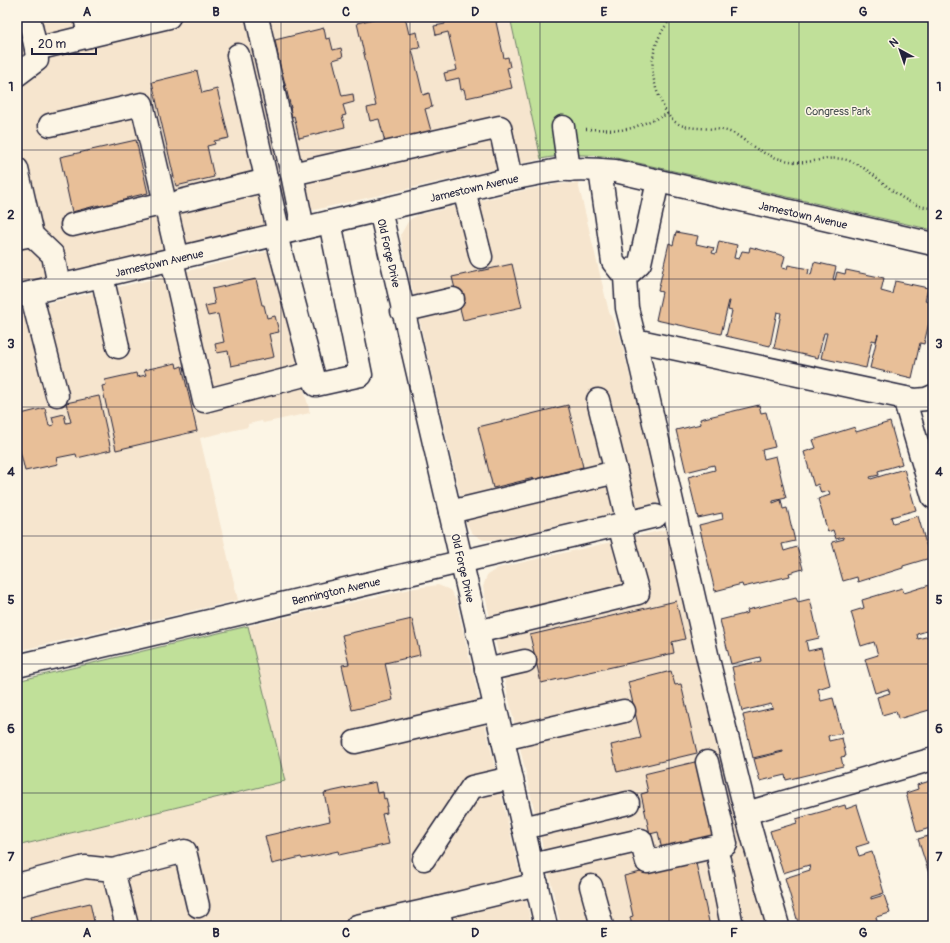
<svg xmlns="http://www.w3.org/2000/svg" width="950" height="943" font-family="Pangolin,sans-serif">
<rect width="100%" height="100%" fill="#fcf5e5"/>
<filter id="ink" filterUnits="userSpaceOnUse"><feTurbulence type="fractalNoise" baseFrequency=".025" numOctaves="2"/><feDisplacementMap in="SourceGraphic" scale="8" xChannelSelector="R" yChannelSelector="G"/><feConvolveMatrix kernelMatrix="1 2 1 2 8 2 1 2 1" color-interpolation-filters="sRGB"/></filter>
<g filter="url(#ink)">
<g fill="#f6e5ce">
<path d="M17,17h493l31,142 -254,57 -11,19 -259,61z"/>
<path d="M578,183l31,129 11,24 41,166 -164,38h-14l-11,-7 -5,-9 -39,-166 -26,-114 -1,-10 8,-14 9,-5 103,-24 36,-7z"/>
<path d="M269,251l41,162 -47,10 -1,-2 -14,3v3l-48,11 38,162 -221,51v-341l146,-33z"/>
<path d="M668,529l100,397h-207l-78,-339 4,-12 11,-7z"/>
<path d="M438,585l12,5 6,10 76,326h-515v-80l268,-65 -37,-155 167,-38z"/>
</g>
<g fill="#c0e099" stroke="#71816a">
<path d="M510,17h423v213l-321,-73c-25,-3 -47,-3 -71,2z"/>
<path d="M248,626l37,155 -268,65v-165z"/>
</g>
<g fill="#e8bf98" stroke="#22223b">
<path d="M381,17h24l4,17 8,-2 3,16 -8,1 11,46 6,-2 3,14 -7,2 6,22 -46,11 -6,-23 -9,2 -3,-13 9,-2 -19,-83z"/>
<path d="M444,17h54l1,4 -3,1 8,36 4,-1 2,10 -3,1 5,20 -46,10 -2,-9 -3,1 -2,-12 -13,3 -2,-8 13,-3 -9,-38 -12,3 -2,-9 11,-2z"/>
<path d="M324,28l2,11 4,-1 3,12 8,-2 2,9 -10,3 9,36 11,-2 1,8 -11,3 3,10 -4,1 3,11 -46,11 -5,-22 -2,1 -2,-9h1l-9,-36h-1l-6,-32z"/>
<path d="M197,71l5,22 15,-4 12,49 -15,3 1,3 -8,2 7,31 -38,9 -24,-104z"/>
<path d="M136,140l12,53 -21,5v1l-9,3 1,2 -19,4 -1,-3 -27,7 -12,-55z"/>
<path d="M676,232l22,4 -2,8 18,4 -2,5 4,1 3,-13 18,4 -3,13 5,1 3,-8 7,1 1,-5 35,9 -3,12 5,1 1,-4 21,4 -1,5 3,1 3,-13 22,5 -3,12 2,1 2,-8 8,2 1,-4 38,8 -3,13 11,3 3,-13 33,7 -3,13 8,2v2l-9,39 -4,-1 -8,35 -42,-10 8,-34 -2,7 -4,-1 -6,28 -45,-10 6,-25h-3l-6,25 -44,-10 7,-35 -4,-1 -7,34 -44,-10 6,-25 -4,-1 2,-9h-1l-8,33 -65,-14 6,-28 -4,-1 11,-48 4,2z"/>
<path d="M512,264l10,43 -59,13 -11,-43z"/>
<path d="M256,279l6,26h2l3,13 8,-2 4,16 -10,2 5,23 -43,9 -3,-15 -11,2 -2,-9 9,-2 -6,-28 -10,2 -3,-10 10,-2 -3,-15z"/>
<path d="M176,363l1,5 5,-2 15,65 -81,19 -14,-64 4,-1 -1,-5 31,-7 1,4 9,-2 -2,-5z"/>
<path d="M99,396l12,54 -34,8 -1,-4 -20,4 2,6 -33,7 -8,-33v-23l28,-7 4,18 5,-1 -2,-8 12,-3 2,9 5,-1 -5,-19z"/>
<path d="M568,405l15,62 -31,8 1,7 -17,5 -2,-9 -41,10 -15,-61z"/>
<path d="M759,405l2,8 5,-1 9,35 -13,3 2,9 12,-3 10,42 -13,3v2l8,-3 2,9 4,-1 8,33 -13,3 2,7 13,-4 6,22 -14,4 1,3 -47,11 -1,-3 -27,7 -16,-66 24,-6 -1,-6 -24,5 -10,-41 27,-7 -1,-5 -28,7 -10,-42 25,-6 -1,-5z"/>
<path d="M890,422l12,42 -24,7 1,4 -9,2 1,2 33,-10 12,41 -25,7 2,6 25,-7 12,42 -27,8v2l-45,14 -1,-5 -14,4 -11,-39 12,-3 -1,-2 -7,2 -3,-9 -5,2 -10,-33 12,-4 -1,-4 -8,2 -3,-9 -4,2 -10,-34 12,-4 -3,-8 42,-13 1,5z"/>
<path d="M933,584v45l-16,5 1,5 15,-4v45l-3,1h3v28l-35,10 -2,-8 -14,4 -5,-18 13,-4 -2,-4 -13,4 -10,-34 13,-4 -4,-13 -13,4 -10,-34 13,-4 -2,-8 40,-12 2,5z"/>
<path d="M796,598l2,4 12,-3 9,39 -13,3 2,10 13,-3 9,37 -12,4 3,12 12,-3 9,35 -14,3 1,5 13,-3 4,18 -5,1 2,9 -57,14 -1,-5 -25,6 -6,-22 29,-7v-1l-30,7 -10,-43 30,-7 -2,-4 -29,7 -10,-44 29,-6 -1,-4 -29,7 -11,-44 28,-7 -1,-3z"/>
<path d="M676,601l9,38 -13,3 2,11 -133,30 -11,-48z"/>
<path d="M412,619l8,36 -35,8 8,37 -41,10 -10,-45 7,-1 -7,-29z"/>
<path d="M671,671l4,14 6,-1 16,69 -80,19 -6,-27 30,-7 -13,-56z"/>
<path d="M699,761l18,76 -55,13 -4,-18 -8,2 -9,-40 7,-2 -4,-18z"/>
<path d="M933,780v99l-2,1 -13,-41 14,-4 -2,-7 -13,4 -11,-39 12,-4 -1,-4z"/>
<path d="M375,782l2,11 6,-1 1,7 2,-1 2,8h-2l1,7 -5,1 7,30 -50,11 -1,-4 -36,8 -1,-2 -29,7 -7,-28 65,-15 -6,-28z"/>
<path d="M845,805l1,4 11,-4 12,38 -13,4 3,9 13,-4 12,41 -13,4v2l13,-4 6,18 -14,4 2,8 -4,1h-75l-14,-48 25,-8 -1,-5 -26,8 -13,-42 27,-8 -1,-4z"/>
<path d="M695,859l15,67h-78l-2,-9 3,-1 -9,-40z"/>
<path d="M90,903l5,23h-63l-2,-9z"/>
<path d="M425,919l1,7h-29z"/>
</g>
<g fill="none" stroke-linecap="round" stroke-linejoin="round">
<defs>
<g id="minor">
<path d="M29,17l7,32"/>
<path d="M85,17l4,19 80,-19"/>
<path d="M257,17l35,157"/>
<path d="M238,55l41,179"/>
<path d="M17,75l20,-15 -1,-11 53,-13"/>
<path d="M50,125l92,-21 36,155"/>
<path d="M563,127l6,43"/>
<path d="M17,169l15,66 -15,3"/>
<path d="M600,170l13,92 12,15 2,31 8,32 74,323 37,150 32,113"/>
<path d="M464,190l17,67"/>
<path d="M181,201l86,-21"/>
<path d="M380,210l166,716"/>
<path d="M72,225l93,-22"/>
<path d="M303,228l-11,-54 208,-47 11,52"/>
<path d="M32,235l21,20 6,31"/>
<path d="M276,235l40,150 45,-10 -31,-153"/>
<path d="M172,260l32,141 108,-28"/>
<path d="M102,276l16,71"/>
<path d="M625,277l15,-14 18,-82"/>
<path d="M31,293l26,102"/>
<path d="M17,296l494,-117c12,-2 24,-5 37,-7 22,-4 45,-3 67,-1l318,73"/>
<path d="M402,311l51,-12"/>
<path d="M635,340l280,60 11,-1 7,-3"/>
<path d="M904,398l29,99"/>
<path d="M598,400l18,72"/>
<path d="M450,512l166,-40 12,51"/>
<path d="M477,632l161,-39 -19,-68"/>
<path d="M17,666l639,-150"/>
<path d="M486,670l39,-9"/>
<path d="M503,739l121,-28"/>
<path d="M355,742l140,-33"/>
<path d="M746,813l187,-54"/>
<path d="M523,828l105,-25"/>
<path d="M424,859l48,-72 39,-9"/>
<path d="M719,860l13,66"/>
<path d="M532,865l109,-25 6,22 79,-18 -19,-82"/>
<path d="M113,870l72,-19 13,55"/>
<path d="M17,885l68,-18 28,3 14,56"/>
<path d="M591,886l11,40"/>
<path d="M357,926l81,-18"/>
<path d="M442,926l-4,-18 99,-24"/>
</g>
</defs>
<use href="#minor" stroke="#22223b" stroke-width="25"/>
<g stroke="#22223b" stroke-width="2.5" stroke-dasharray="1 3" stroke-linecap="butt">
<path d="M673,17c-17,17 -25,44 -18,67 1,6 4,12 6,17 3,8 8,18 16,22 12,8 38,3 53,9 7,2 13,8 18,11 12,9 27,16 42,18 4,1 10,2 15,1 14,-1 27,-6 42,-2 32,10 50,47 86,48"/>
<path d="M586,129l35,1 11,-2 36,-14"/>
</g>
<use href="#minor" stroke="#fcf5e5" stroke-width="22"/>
</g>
</g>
<path fill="none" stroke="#22223b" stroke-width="1" stroke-opacity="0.55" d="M151,17v909M281,17v909M410,17v909M540,17v909M669,17v909M799,17v909M17,150h916M17,279h916M17,407h916M17,536h916M17,664h916M17,793h916"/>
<g text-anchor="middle" stroke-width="3" stroke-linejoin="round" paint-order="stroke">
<g font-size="11" fill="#4a5252" stroke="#fcf5e5">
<text x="838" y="115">Congress Park</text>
</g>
<g font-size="11" fill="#22223b" stroke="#fcf5e5">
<text transform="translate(474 188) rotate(-13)" y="4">Jamestown Avenue</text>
<text transform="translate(803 215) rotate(13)" y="4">Jamestown Avenue</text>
<text transform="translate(389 253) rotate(77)" y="4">Old Forge Drive</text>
<text transform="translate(159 263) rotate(-13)" y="4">Jamestown Avenue</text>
<text transform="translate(463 568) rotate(77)" y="4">Old Forge Drive</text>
<text transform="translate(336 591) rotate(-13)" y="4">Bennington Avenue</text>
</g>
</g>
<rect width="950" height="943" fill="none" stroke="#fcf5e5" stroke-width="44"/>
<g transform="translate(900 50) rotate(320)" stroke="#fcf5e5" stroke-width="3" paint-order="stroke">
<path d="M0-3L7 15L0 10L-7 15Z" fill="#22223b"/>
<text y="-6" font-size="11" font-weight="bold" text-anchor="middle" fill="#22223b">N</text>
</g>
<path d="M32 48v6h64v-6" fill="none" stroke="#22223b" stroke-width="2"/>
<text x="38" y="48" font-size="12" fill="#22223b" stroke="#fcf5e5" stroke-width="3" paint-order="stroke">20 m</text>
<rect x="22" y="22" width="906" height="899" fill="none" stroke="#22223b" stroke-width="1.5"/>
<g font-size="13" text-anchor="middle" font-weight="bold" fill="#22223b">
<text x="87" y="16">A</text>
<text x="216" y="16">B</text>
<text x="346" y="16">C</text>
<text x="475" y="16">D</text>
<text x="604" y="16">E</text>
<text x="734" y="16">F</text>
<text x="863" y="16">G</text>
<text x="11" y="91">1</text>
<text x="939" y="91">1</text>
<text x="11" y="219">2</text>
<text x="939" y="219">2</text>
<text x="11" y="348">3</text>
<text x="939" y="348">3</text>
<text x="11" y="476">4</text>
<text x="939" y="476">4</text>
<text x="11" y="604">5</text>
<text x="939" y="604">5</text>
<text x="11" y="733">6</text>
<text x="939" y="733">6</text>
<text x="11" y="861">7</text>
<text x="939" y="861">7</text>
<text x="87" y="937">A</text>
<text x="216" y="937">B</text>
<text x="346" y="937">C</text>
<text x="475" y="937">D</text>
<text x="604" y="937">E</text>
<text x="734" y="937">F</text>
<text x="863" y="937">G</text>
</g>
</svg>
